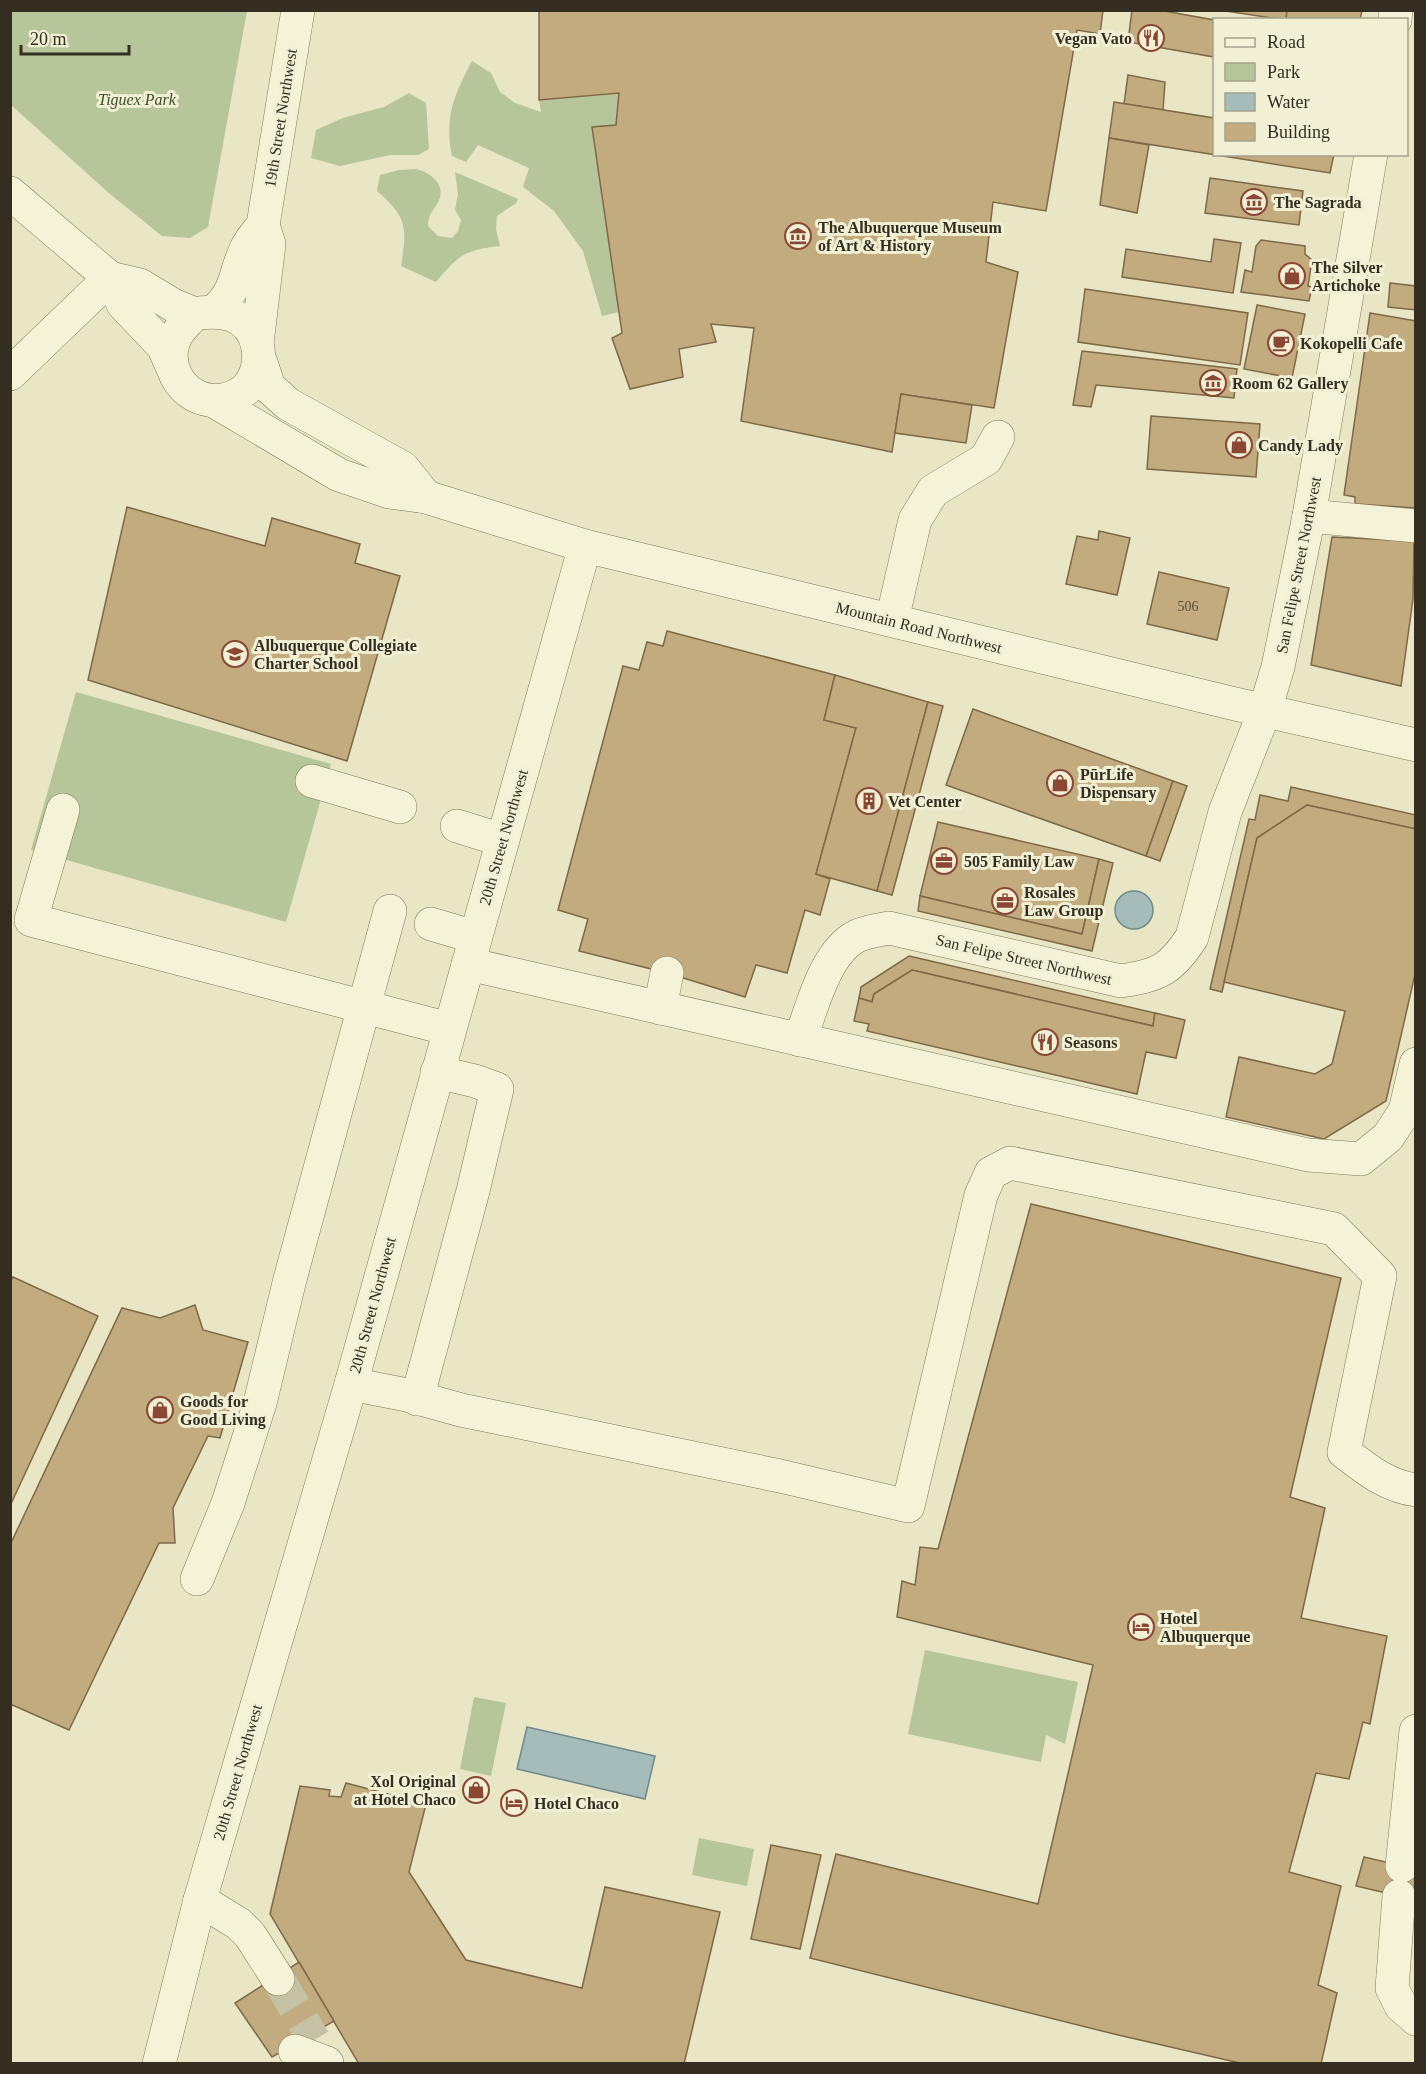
<svg xmlns="http://www.w3.org/2000/svg" width="1426" height="2074" font-family="Georgia,serif">
<rect width="100%" height="100%" fill="#e8e6c5"/>
<g fill="#b6c59a">
<path d="M11,10l236,1 -39,216 -18,11 -28,-2 -52,-42 -99,-89z"/>
<path d="M472,61l19,12 9,19 15,11 26,9 -2,-12 80,-7 -3,32 -24,3 27,184 -17,4 -19,-65 -29,-40 -31,-24 6,-19 -51,-23 -12,17 -14,-6c-8,-39 2,-61 20,-95z"/>
<path d="M409,93l17,10 3,46 -11,6h-28l-50,11 -29,-8 5,-28 27,-12 41,-11z"/>
<path d="M416,169c16,4 32,17 21,35 -6,10 -8,9 -9,22l10,10 14,2 6,-7 3,-11 -6,-10 3,-16 -3,-22 63,27 -2,4 -19,13 -1,13 4,17c-36,4 -41,9 -64,36l-35,-16c6,-39 7,-48 -24,-75l3,-16 19,-5z"/>
<path d="M76,692l255,72 -45,158 -255,-72z"/>
<path d="M925,1650l153,32 -13,62 -19,-9 -5,27 -133,-28z"/>
<path d="M474,1697l32,6 -15,73 -31,-7z"/>
<path d="M699,1838l55,11 -7,37 -55,-11z"/>
</g>
<g fill="#a6bcbb" stroke="#6e8989" stroke-width="1.5">
<circle cx="1134" cy="910" r="19"/>
<path d="M527,1727l128,29 -10,43 -128,-30z"/>
</g>
<g fill="#c2ab7f" stroke="#7e6946" stroke-width="1.5">
<path d="M539,10h564l-3,24 -23,-4 -31,181 -53,-9 -7,60 32,10 -24,136 -93,-14 -9,58 -151,-31 13,-93 -43,-4 5,18 -37,7 4,28 -53,12 -18,-51 10,-5 -30,-206 24,-2 3,-32 -80,7z"/>
<path d="M1132,10h27l55,10v37l-86,-15z"/>
<path d="M1219,10h68l-1,10z"/>
<path d="M1287,10h75l-2,10h-74z"/>
<path d="M1128,75l37,7 -2,28 -39,-6z"/>
<path d="M1114,102l100,16v36h120l-4,19 -221,-35z"/>
<path d="M1109,138l40,7 -12,68 -37,-8z"/>
<path d="M1210,178l93,13 -4,34 -94,-12z"/>
<path d="M1214,239l27,4 -8,50 -111,-16 4,-28 85,13z"/>
<path d="M1261,240l44,6v8l7,6 -4,26 4,1 -3,14 -68,-9 4,-22 7,2 4,-26z"/>
<path d="M1390,283l26,3v24l-28,-3z"/>
<path d="M1085,289l163,24 -8,52 -162,-23z"/>
<path d="M1257,305l48,9 -13,64 -48,-9z"/>
<path d="M1370,313l46,8v187l-61,-4v-7l-11,-2z"/>
<path d="M1082,351l155,18 -3,29 -138,-13 -5,22 -18,-2z"/>
<path d="M901,394l71,11 -6,38 -71,-10z"/>
<path d="M1151,416l109,8 -4,53 -109,-8z"/>
<path d="M127,507l138,39 7,-28 88,26 -5,19 45,13 -53,185 -259,-81z"/>
<path d="M1099,531l31,7 -13,57 -51,-11 11,-48 21,4z"/>
<path d="M1332,537l82,4 -1,58 -12,87 -90,-21z"/>
<path d="M1159,572l70,16 -12,52 -70,-16z"/>
<path d="M667,631l168,44 -11,45 32,8 -40,146 14,5 -10,36 -15,-5 -18,63 -31,-8 -11,32 -78,-24 -88,-22 9,-32 -30,-9 65,-244 16,4 8,-28 16,4z"/>
<path d="M835,675l93,27 -51,189 -61,-17 40,-146 -32,-8z"/>
<path d="M928,702l15,4 -51,189 -15,-4z"/>
<path d="M973,709l200,72 -27,75 -200,-71z"/>
<path d="M1173,781l14,5 -27,75 -14,-5z"/>
<path d="M1291,787l125,28v14l-109,-24 -50,33 -35,154 -12,-3 39,-170 6,1 5,-25 28,6z"/>
<path d="M1307,805l109,24v141l-30,131 -62,38 -98,-22 13,-60 76,17 17,-10 13,-53 -121,-29 33,-144z"/>
<path d="M938,822l161,37 -17,75 -162,-38z"/>
<path d="M1099,859l14,4 -21,88 -174,-40 2,-15 162,38z"/>
<path d="M909,956l246,57 -2,13 -241,-56 -38,24 -2,8 -13,-4 2,-11z"/>
<path d="M912,970l241,56 2,-13 30,7 -9,38 -30,-6 -9,42 -270,-63 2,-7 -15,-3 5,-23 13,4 2,-8z"/>
<path d="M1031,1204l310,74 -51,219 35,11 -24,110 86,18 -17,88 -7,-2 -14,57 -33,-6 -27,99 52,14 -23,99 19,8 -16,71h-77l-130,-30 -304,-76 26,-104 202,50 55,-239 -196,-48 5,-36 13,4 5,-38 18,2z"/>
<path d="M13,1277l85,39 -88,190v-225z"/>
<path d="M195,1305l8,25 45,12 -28,96 -12,-2 -35,72 2,35h-16l-90,187 -59,-26v-159l112,-237 38,10z"/>
<path d="M346,1783l80,21 -17,68 57,88 116,28 23,-101 115,25 -36,152h-325l-89,-150 30,-128 30,4 -1,6 12,1z"/>
<path d="M771,1845l50,10 -21,94 -49,-10z"/>
<path d="M1364,1857l52,12v31l-60,-14z"/>
<path d="M299,1962l35,59 -62,36 -37,-54z"/>
</g>
<g fill="none" stroke-linecap="round" stroke-linejoin="round">
<path stroke="#c4c1a4" stroke-width="33" stroke-dasharray="33 16" stroke-linecap="butt" d="M278,1979l36,61"/>
<defs>
<g id="minor">
<path d="M1395,20l1,-10"/>
<path d="M10,193l100,85 13,26 40,42 8,18"/>
<path d="M110,278l30,7 33,20 22,9"/>
<path d="M214,312c25,-24 19,-36 32,-63 4,-9 11,-16 17,-24l35,-215"/>
<path d="M214,312c5,1 12,1 18,3 30,12 34,50 15,73 -6,6 -16,10 -24,12 -44,6 -69,-46 -38,-76 3,-3 7,-8 11,-10 4,-2 12,-1 18,-2z"/>
<path d="M257,343l12,-99 -6,-19"/>
<path d="M260,360l9,27 19,17 115,64 23,29"/>
<path d="M10,374l100,-96"/>
<path d="M214,401l125,74 50,17 37,5 159,49 646,157 185,42"/>
<path d="M1309,516l107,10"/>
<path d="M892,620l23,-100 18,-29 53,-32 12,-22"/>
<path d="M312,781l88,26"/>
<path d="M63,810l-32,110 418,109"/>
<path d="M457,826l45,14"/>
<path d="M431,924l44,13"/>
<path d="M468,964l840,191 53,4 27,-22 17,-26 11,-47"/>
<path d="M660,1008l7,-35"/>
<path d="M800,1040c12,-32 25,-88 57,-104 9,-4 22,-6 32,-8l232,53c38,-6 50,-11 71,-44l33,-125 40,-102 13,-43 31,-151 62,-362"/>
<path d="M351,1384l56,11 54,15 319,66 128,30 73,-311 10,-22 19,-10 324,66 46,47 -36,176c22,17 43,34 72,38"/>
<path d="M417,1399l56,-208 24,-102 -22,-8 -38,-9"/>
<path d="M197,1579l31,-76 32,-100 30,-124 100,-368"/>
<path d="M1402,1866l14,-135"/>
<path d="M1399,1896l-7,92 9,18 15,13"/>
<path d="M200,1900l39,24 11,11 28,44"/>
<path d="M295,2051l32,12"/>
<path d="M159,2064l41,-164 151,-516 234,-838"/>
</g>
</defs>
<use href="#minor" stroke="#81795d" stroke-width="34"/>
<use href="#minor" stroke="#f4f2d7" stroke-width="33"/>
</g>
<defs>
<symbol id="restaurant-ring" viewBox="-11 -11 22 22"><circle r="9.5" fill="#f1efd4" stroke="#894734" stroke-width="1.5"/><path d="M-5-6h1v4h1v-4h1v4h1v-4h1v5L-1.5 .5V6h-2V.5L-5-1ZM5-6V6H3V1.5H1.5Q1.5-4 5-6Z" fill="#894734"/></symbol>
<symbol id="museum-ring" viewBox="-11 -11 22 22"><circle r="9.5" fill="#f1efd4" stroke="#894734" stroke-width="1.5"/><path d="M0-6L6-3V-2H-6V-3ZM-5-1h2V3h-2ZM-1-1h2V3h-2ZM3-1h2V3H3ZM-6 4H6V6H-6Z" fill="#894734"/></symbol>
<symbol id="shop-ring" viewBox="-11 -11 22 22"><circle r="9.5" fill="#f1efd4" stroke="#894734" stroke-width="1.5"/><path d="M-5-2.5h2.3a2.7 3.5 0 0 1 5.4 0H5L5.5 6h-11ZM-1.5-2.5h3a1.5 2.3 0 0 0-3 0Z" fill="#894734"/></symbol>
<symbol id="cafe-ring" viewBox="-11 -11 22 22"><circle r="9.5" fill="#f1efd4" stroke="#894734" stroke-width="1.5"/><path d="M-5.5-4.5H6V0H3Q3 3.5 0 3.5H-2.5Q-5.5 3.5-5.5 0ZM3-3.2v2h1.7v-2ZM-6 4.5H4V6H-6Z" fill="#894734"/></symbol>
<symbol id="school-ring" viewBox="-11 -11 22 22"><circle r="9.5" fill="#f1efd4" stroke="#894734" stroke-width="1.5"/><path d="M0-5L7-2L0 1L-7-2ZM-4 1L0 2.5L4 1V4Q0 6-4 4Z" fill="#894734"/></symbol>
<symbol id="building-ring" viewBox="-11 -11 22 22"><circle r="9.5" fill="#f1efd4" stroke="#894734" stroke-width="1.5"/><path d="M-4-6H4V6H1V3H-1V6H-4ZM-2.5-4.3h1.7v1.8h-1.7ZM.8-4.3h1.7v1.8H.8ZM-2.5-1h1.7V.8h-1.7ZM.8-1h1.7V.8H.8Z" fill="#894734"/></symbol>
<symbol id="office-ring" viewBox="-11 -11 22 22"><circle r="9.5" fill="#f1efd4" stroke="#894734" stroke-width="1.5"/><path d="M-6-3h4V-5.5h4V-3h4V5H-6ZM-1-4.5V-3h2v-1.5ZM-6 0V1H6V0Z" fill="#894734"/></symbol>
<symbol id="hotel-ring" viewBox="-11 -11 22 22"><circle r="9.5" fill="#f1efd4" stroke="#894734" stroke-width="1.5"/><path d="M-6-4.5h1.5V1H6V5H4.5V3h-9V5H-6ZM-4 0a1.8 1.8 0 1 1 3.6 0ZM.5 0V-2.5h3Q6-2.5 6 0Z" fill="#894734"/></symbol>
</defs>
<g fill-rule="evenodd">
<use href="#restaurant-ring" x="1136" y="23" width="30" height="30"/>
<use href="#museum-ring" x="1239" y="187" width="30" height="30"/>
<use href="#museum-ring" x="783" y="221" width="30" height="30"/>
<use href="#shop-ring" x="1277" y="261" width="30" height="30"/>
<use href="#cafe-ring" x="1266" y="328" width="30" height="30"/>
<use href="#museum-ring" x="1198" y="368" width="30" height="30"/>
<use href="#shop-ring" x="1224" y="430" width="30" height="30"/>
<use href="#school-ring" x="220" y="639" width="30" height="30"/>
<use href="#shop-ring" x="1045" y="768" width="30" height="30"/>
<use href="#building-ring" x="854" y="786" width="30" height="30"/>
<use href="#office-ring" x="929" y="846" width="30" height="30"/>
<use href="#office-ring" x="990" y="886" width="30" height="30"/>
<use href="#restaurant-ring" x="1030" y="1027" width="30" height="30"/>
<use href="#shop-ring" x="145" y="1395" width="30" height="30"/>
<use href="#hotel-ring" x="1126" y="1612" width="30" height="30"/>
<use href="#shop-ring" x="461" y="1775" width="30" height="30"/>
<use href="#hotel-ring" x="499" y="1788" width="30" height="30"/>
</g>
<g text-anchor="middle" stroke-width="6" stroke-linejoin="round" paint-order="stroke">
<g font-size="14" fill="#574d37">
<text x="1188" y="611">506</text>
</g>
<g font-size="16" font-weight="bold" fill="#332e1f" stroke="#f1efd4" text-anchor="start">
<text x="1132" y="44" text-anchor="end">Vegan Vato</text>
<text x="1274" y="208">The Sagrada</text>
<text x="818" y="233">The Albuquerque Museum<tspan x="818" dy="18">of Art &amp; History</tspan></text>
<text x="1312" y="273">The Silver<tspan x="1312" dy="18">Artichoke</tspan></text>
<text x="1300" y="349">Kokopelli Cafe</text>
<text x="1232" y="389">Room 62 Gallery</text>
<text x="1258" y="451">Candy Lady</text>
<text x="254" y="651">Albuquerque Collegiate<tspan x="254" dy="18">Charter School</tspan></text>
<text x="1080" y="780">PūrLife<tspan x="1080" dy="18">Dispensary</tspan></text>
<text x="888" y="807">Vet Center</text>
<text x="964" y="867">505 Family Law</text>
<text x="1024" y="898">Rosales<tspan x="1024" dy="18">Law Group</tspan></text>
<text x="1064" y="1048">Seasons</text>
<text x="180" y="1407">Goods for<tspan x="180" dy="18">Good Living</tspan></text>
<text x="1160" y="1624">Hotel<tspan x="1160" dy="18">Albuquerque</tspan></text>
<text x="456" y="1787" text-anchor="end">Xol Original<tspan x="456" dy="18">at Hotel Chaco</tspan></text>
<text x="534" y="1809">Hotel Chaco</text>
</g>
<g font-size="16" font-style="italic" fill="#3b4d28" stroke="#f1efd4">
<text x="137" y="105">Tiguex Park</text>
</g>
<g font-size="16" fill="#332e1f" stroke="#f1efd4">
<text transform="translate(280 118) rotate(-81)" y="6">19th Street Northwest</text>
<text transform="translate(1298 565) rotate(-79)" y="6">San Felipe Street Northwest</text>
<text transform="translate(919 627) rotate(14)" y="6">Mountain Road Northwest</text>
<text transform="translate(503 837) rotate(-74)" y="6">20th Street Northwest</text>
<text transform="translate(1024 959) rotate(13)" y="6">San Felipe Street Northwest</text>
<text transform="translate(372 1305) rotate(-75)" y="6">20th Street Northwest</text>
<text transform="translate(237 1772) rotate(-74)" y="6">20th Street Northwest</text>
</g>
</g>
<rect width="1426" height="2074" fill="none" stroke="#332e1f" stroke-width="24"/>
<rect x="1213" y="18" width="195" height="138" fill="#f1efd4" stroke="#a5a28c" stroke-width="1.5"/>
<rect x="1225" y="38" width="30" height="9" fill="#f4f2d7" stroke="#a5a28c" stroke-width="1.5"/>
<text x="1267" y="48" font-size="18" fill="#332e1f">Road</text>
<rect x="1225" y="63" width="30" height="18" fill="#b6c59a" stroke="#a5a28c" stroke-width="1.5"/>
<text x="1267" y="78" font-size="18" fill="#332e1f">Park</text>
<rect x="1225" y="93" width="30" height="18" fill="#a6bcbb" stroke="#a5a28c" stroke-width="1.5"/>
<text x="1267" y="108" font-size="18" fill="#332e1f">Water</text>
<rect x="1225" y="123" width="30" height="18" fill="#c2ab7f" stroke="#a5a28c" stroke-width="1.5"/>
<text x="1267" y="138" font-size="18" fill="#332e1f">Building</text>
<path d="M21 45v9h108v-9" fill="none" stroke="#332e1f" stroke-width="3"/>
<text x="30" y="45" font-size="18" fill="#332e1f" stroke="#f1efd4" stroke-width="4.5" paint-order="stroke">20 m</text>
</svg>
